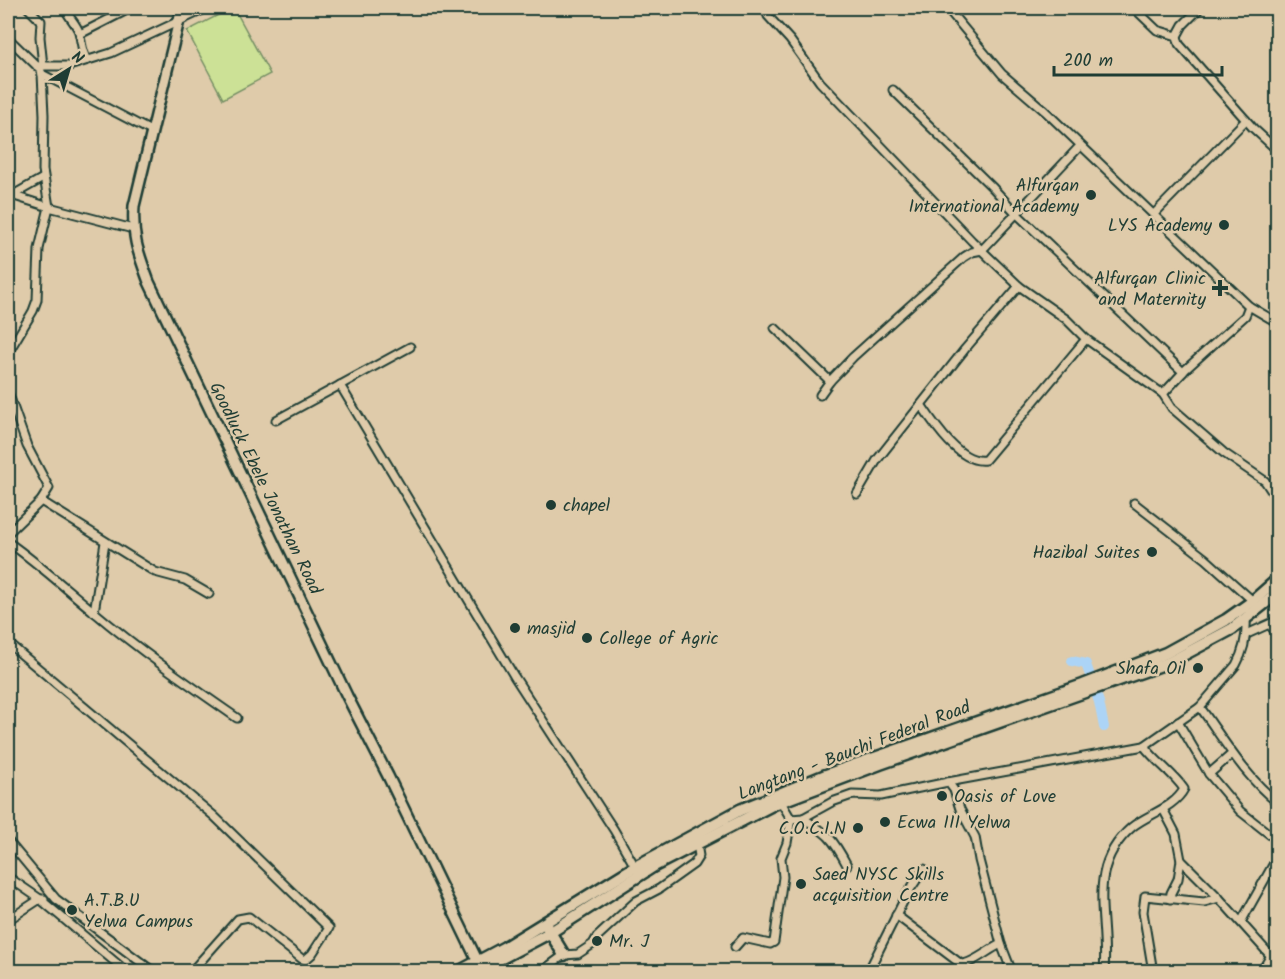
<svg xmlns="http://www.w3.org/2000/svg" width="1285" height="979" font-family="Kalam,sans-serif">
<rect width="100%" height="100%" fill="#dfcbaa"/>
<filter id="ink" filterUnits="userSpaceOnUse"><feTurbulence type="fractalNoise" baseFrequency=".0167" numOctaves="2"/><feDisplacementMap in="SourceGraphic" scale="12" xChannelSelector="R" yChannelSelector="G"/><feConvolveMatrix kernelMatrix="1 2 1 2 8 2 1 2 1" color-interpolation-filters="sRGB"/></filter>
<g filter="url(#ink)">
<path fill="#cce196" stroke="#768f65" stroke-width="1.5" d="M232,8h2l36,66 -47,25 -36,-68z"/>
<g fill="none" stroke-linecap="round" stroke-linejoin="round">
<path stroke="#acd4f6" stroke-width="10" d="M1072,661l14,3 13,38 5,25"/>
<defs>
<g id="minor">
<path d="M28,8l13,13 -1,16 3,29"/>
<path d="M65,8c3,9 11,15 14,24 3,11 2,18 8,28"/>
<path d="M765,8l3,8 22,24 30,42 152,159 47,45 47,33 20,20 77,55 9,14 52,45 41,28 13,20"/>
<path d="M947,8l55,66 43,37 204,195 29,17"/>
<path d="M1134,8l23,22 20,6"/>
<path d="M1200,8l-17,17 -6,11 2,8 74,84 25,23"/>
<path d="M1275,8l3,2"/>
<path d="M80,34l51,-26"/>
<path d="M8,38l32,31 2,5 2,41 -1,55 6,37 -41,-13"/>
<path d="M37,66h32l42,-13 96,-45"/>
<path d="M42,74l109,57"/>
<path d="M893,90l100,98 24,26 166,158"/>
<path d="M13,195l30,-17"/>
<path d="M1154,214l92,-94"/>
<path d="M775,328l55,53"/>
<path d="M8,353l25,-42 4,-11 2,-51 10,-42 84,22"/>
<path d="M340,385l174,291 100,154 23,40"/>
<path d="M8,392l19,54 22,42 -8,13 -33,32"/>
<path d="M1163,394l23,-25 59,-53 4,-10"/>
<path d="M820,395l10,-14 23,-24 111,-100 8,-5 10,-2 98,-104"/>
<path d="M922,406c12,18 38,58 63,54l101,-121"/>
<path d="M276,420l134,-73"/>
<path d="M857,494l20,-34 88,-111 54,-63"/>
<path d="M41,501l114,71 30,8 24,14"/>
<path d="M1134,503l72,56 47,42"/>
<path d="M8,542c30,21 57,46 85,69 46,39 95,73 144,107"/>
<path d="M94,612l11,-70"/>
<path d="M1270,625l8,10"/>
<path d="M1247,634l31,-14"/>
<path d="M8,643l206,173 115,112 -17,26 -7,6 -3,-1 -53,-42 -11,2 -47,53"/>
<path d="M1200,707c24,33 45,70 78,96"/>
<path d="M1178,722l31,52 31,37 38,30"/>
<path d="M1209,774l23,-20"/>
<path d="M948,782l196,-36 56,-39 36,-42c8,-14 11,-30 10,-47"/>
<path d="M1163,809l13,25 5,26 38,38 59,66"/>
<path d="M803,818c26,17 29,19 44,47"/>
<path d="M791,819l12,-1 29,-16 20,-7 29,1 67,-14 6,8 6,19 15,28 4,23 22,84c-12,5 -28,20 -40,20l-65,-49"/>
<path d="M8,841l48,58 98,73"/>
<path d="M8,877l32,22 87,73"/>
<path d="M1170,899l1,-6 7,-14 3,-19"/>
<path d="M8,920l32,-21h4"/>
<path d="M1241,922l37,-66"/>
<path d="M1001,944l11,28"/>
<path d="M735,947l8,-9 27,6 4,-2 9,-65 -2,-19 6,-15 4,-24 -10,-17"/>
<path d="M541,972l23,-17 14,-1 15,-10 4,-7 39,-36 23,-12 35,-25 5,-8 -2,-12"/>
<path d="M868,972l39,-78 17,-25"/>
<path d="M1104,972c5,-55 -20,-103 28,-145 16,-13 42,-19 52,-38 -11,-16 -28,-27 -40,-43"/>
<path d="M1153,972l-10,-60 2,-16 59,6 15,-4"/>
<path d="M1261,972l9,-15"/>
</g>
<path id="secondary" d="M182,8l-48,198c-2,32 4,46 15,76l198,414 41,80 90,186"/>
<g id="primary">
<path d="M547,927l17,28"/>
<path d="M458,972l47,-25 130,-80 105,-57 86,-35 257,-90 83,-32 60,-33 27,-19 25,-22"/>
<path d="M475,972l76,-40 103,-66 120,-62 106,-40 290,-102 62,-33 46,-36"/>
</g>
</defs>
<use href="#minor" stroke="#1f3d34" stroke-width="11"/>
<use href="#secondary" stroke="#1f3d34" stroke-width="14"/>
<use href="#primary" stroke="#1f3d34" stroke-width="15"/>
<use href="#minor" stroke="#dfcbaa" stroke-width="7"/>
<use href="#secondary" stroke="#dfcbaa" stroke-width="9"/>
<use href="#primary" stroke="#dfcbaa" stroke-width="10"/>
</g>
</g>
<g fill="#1f3d34" stroke="#dfcbaa" stroke-width="2">
<circle cx="1091" cy="195" r="6"/>
<circle cx="1224" cy="225" r="6"/>
<path d="M1217 279h6v6h6v6h-6v6h-6v-6h-6v-6h6z"/>
<circle cx="551" cy="505" r="6"/>
<circle cx="1152" cy="552" r="6"/>
<circle cx="515" cy="628" r="6"/>
<circle cx="587" cy="638" r="6"/>
<circle cx="1198" cy="668" r="6"/>
<circle cx="942" cy="796" r="6"/>
<circle cx="885" cy="822" r="6"/>
<circle cx="858" cy="828" r="6"/>
<circle cx="801" cy="884" r="6"/>
<circle cx="72" cy="910" r="6"/>
<circle cx="597" cy="941" r="6"/>
</g>
<g text-anchor="middle" stroke-width="5" stroke-linejoin="round" paint-order="stroke">
<g font-size="18" fill="#1f3d34" stroke="#dfcbaa" text-anchor="start">
<text x="1079" y="191" text-anchor="end">Alfurqan<tspan x="1079" dy="21">International Academy</tspan></text>
<text x="1212" y="231" text-anchor="end">LYS Academy</text>
<text x="1206" y="284" text-anchor="end">Alfurqan Clinic<tspan x="1206" dy="21">and Maternity</tspan></text>
<text x="563" y="511">chapel</text>
<text x="1140" y="558" text-anchor="end">Hazibal Suites</text>
<text x="527" y="634">masjid</text>
<text x="599" y="644">College of Agric</text>
<text x="1186" y="674" text-anchor="end">Shafa Oil</text>
<text x="954" y="802">Oasis of Love</text>
<text x="897" y="828">Ecwa III Yelwa</text>
<text x="846" y="834" text-anchor="end">C.O.C.I.N</text>
<text x="813" y="880">Saed NYSC Skills<tspan x="813" dy="21">acquisition Centre</tspan></text>
<text x="84" y="906">A.T.B.U<tspan x="84" dy="21">Yelwa Campus</tspan></text>
<text x="609" y="947">Mr. J</text>
</g>
<g font-size="18" fill="#1f3d34" stroke="#dfcbaa">
<text transform="translate(266 488) rotate(64)" y="6">Goodluck Ebele Jonathan Road</text>
<text transform="translate(854 750) rotate(-21)" y="6">Langtang - Bauchi Federal Road</text>
</g>
</g>
<rect width="1285" height="979" fill="none" stroke="#dfcbaa" stroke-width="30"/>
<rect x="15" y="15" width="1255" height="949" fill="none" stroke="#1f3d34" stroke-width="2" filter="url(#ink)"/>
<g transform="translate(69 69) rotate(37)" stroke="#dfcbaa" stroke-width="4.5" paint-order="stroke">
<path d="M0-4.5L10 22L0 15L-10 22Z" fill="#1f3d34"/>
<text y="-9" font-size="16" font-weight="bold" text-anchor="middle" fill="#1f3d34">N</text>
</g>
<path d="M1054 66v9h168v-9" fill="none" stroke="#1f3d34" stroke-width="3"/>
<text x="1063" y="66" font-size="18" fill="#1f3d34" stroke="#dfcbaa" stroke-width="4.5" paint-order="stroke">200 m</text>
</svg>
